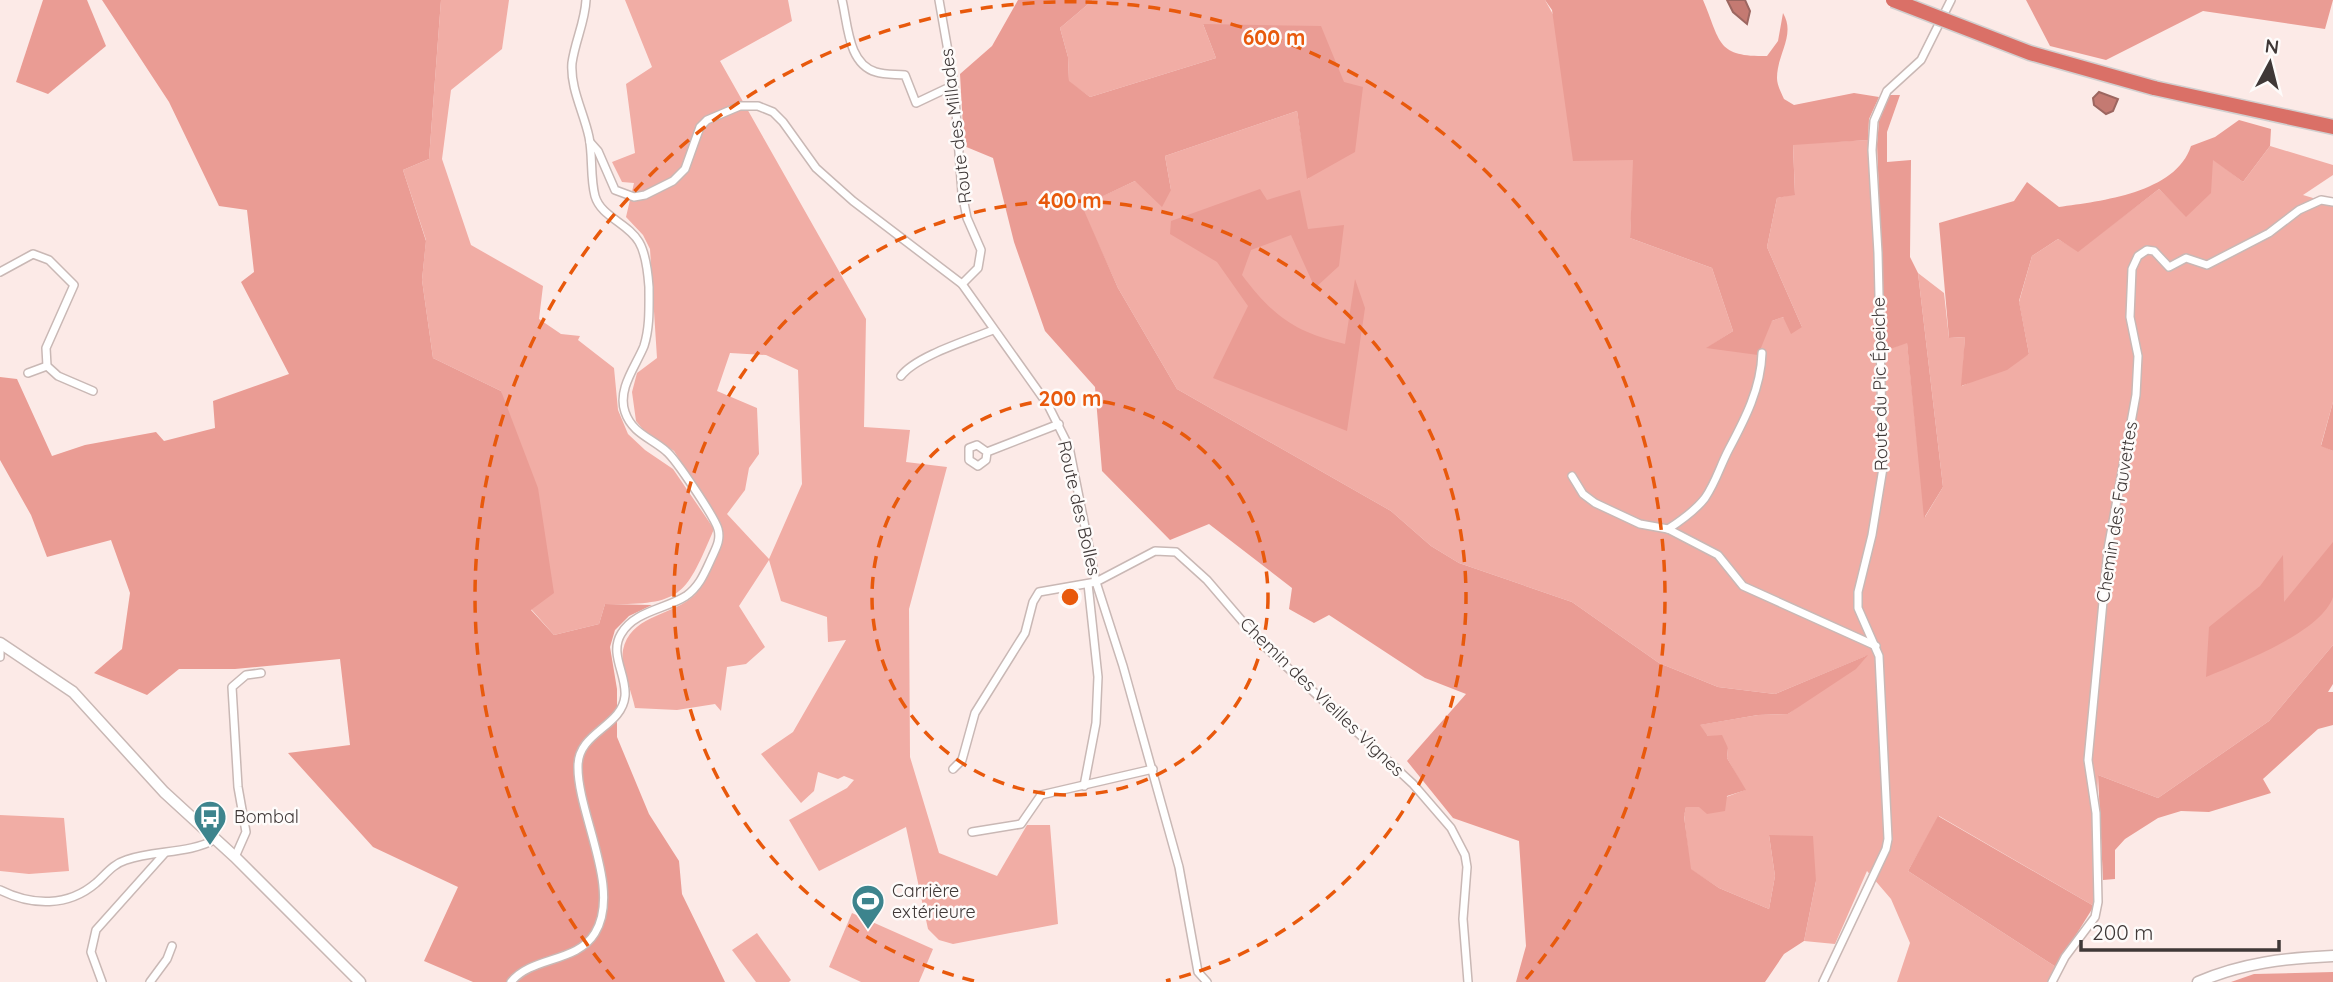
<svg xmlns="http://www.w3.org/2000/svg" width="2333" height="982" font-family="Quicksand,sans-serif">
<rect width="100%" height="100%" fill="#fceae7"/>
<g fill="#f1ada5" fill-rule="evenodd">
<path d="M441,0h68l-7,49 -51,41 -9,69 29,86 72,41 -4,33 22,15 19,2 -2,4 36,28 4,42 10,24 17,16 28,19 41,60c-29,68 -32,76 -109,75l-6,20 -45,11 -23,-26 -30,-218 -68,-33 -11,-78 4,-40 -23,-70 26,-11z"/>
<path d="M625,0h163l4,21 -72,40 146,258 -2,108 46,3 -4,32 41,5 -38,142 1,148 29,96 58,23 30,-51h23l8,99 -105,20 -14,-4 -11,-11 -22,-102 -87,44 -30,-51 58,-32 7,-8 -10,-4 -6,3 -20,-7 -4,19 -13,12 -40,-49 32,-22 53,-92 -18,2 -1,-25 -46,-16 -12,-41 -30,46 26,41 -19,17 -19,3 -6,44 -6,-7 -38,6 -42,-2c-3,-16 -15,-42 -12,-58 7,-33 44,-34 67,-51 12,-9 17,-23 24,-36 7,-14 11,-25 6,-41l-46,-71 -28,-18 -10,-12 -4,-29 5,-19 20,-15 -7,-109 -7,-14 -17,-18 8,-34 -12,-1 -10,-20 23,-9 -9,-69 26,-17zM730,353l36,2 32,15 4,114 -33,75 -42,-45 18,-24 4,-22 10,-14 -2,-46 -40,-17z"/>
<path d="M1093,0h452l89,160 -4,78 82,30 21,63 -26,17 75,-31 20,10 -35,-80 10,-49 18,-4 -2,-50 75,-4 17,211 22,-9 18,175 18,-30 -25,-214 26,20 5,45 16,-1 -3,49 67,-32 -10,-52 13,-46 26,-17 20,12 81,-62 27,27 27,-57 30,23 27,-36 63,19v10l-30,20 30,9v198l-12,43 12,6v194l-64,76 -111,77 -60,-23 -4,131 -155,-90 -31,55 148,96 -7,15h-152l13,-39 -19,-44 -24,-28 -32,73 -31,-3 12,-60 -47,-46 6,41 -6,33 -50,-21 -29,-19 -6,-54 2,-8h13l46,-17 -18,-32 1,-10 -20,-12 -9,-11 59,-10 30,-1 78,-58 -91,38 -57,-7 -59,-24 -87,-61 -113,-39 -28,-17 -40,-35 -214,-122 -59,-101 -37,-82 54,-25 36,9 -6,-34 132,-45 11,68 36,-96 -141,-59 13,34 -126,39 -21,-15 -1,-25 -8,-29z"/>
<path d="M0,815l64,3 5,53 -40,3 -29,-3z"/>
<path d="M852,913l81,36 -14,33h-58l-32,-15z"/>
<path d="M757,933l34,47 -2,2h-33l-24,-32z"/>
</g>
<g fill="#ea9c94">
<path d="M43,0h44l19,46 -58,48 -32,-12z"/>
<path d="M102,0h339l-12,159 -26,11 23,71 -4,39 11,78 68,33 37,97 16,105 -23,17 23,25 45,-11 6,-20 47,1 -23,11 -14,14 -5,17 7,42v48l32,77 30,47 3,33 43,88h-252l-49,-21 34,-74 -85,-40 -85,-94 62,-8 -10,-86 -105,10h-56l-32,26 -53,-22 28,-24 8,-56 -19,-53 -64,17 -16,-42 -31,-55v-83l17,2 35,77 33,-11 71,-13 8,9 51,-13 -2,-27 76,-27 -48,-92 13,-10 -7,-62 -28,-4 -50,-104z"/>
<path d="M1018,0h75l-33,28 8,29 1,24 21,16 126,-39 -13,-34 118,2 23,56 19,5 -8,65 -48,27 -10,-68 -132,45 6,34 -9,17 -27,-26 -53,25 36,82 59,101 214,122 40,35 28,17 113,39 87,61 59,24 57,7 93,-39 -12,14 -68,45 -30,1 -58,10 8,11 14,-1 6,13 -1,10 19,32 -19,6 -2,15 -18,3 -8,-7h-13l-2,9 7,53 28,19 50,21 6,-33 -6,-41 44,1 3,45 -12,60 -20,13 -19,28h-249l10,-36 -7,-105 -66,-23 -46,-57 59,-67 -41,-16 -96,-63 -15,8 -25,-14 3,-21 -83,-64 -39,16 -68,-69 -7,-84 -50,-56 -31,-89 -21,-84 -29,-12 -4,-72 32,-28z"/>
<path d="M1545,0h158c18,42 13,57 64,56l11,-15 5,-28c13,22 -6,41 -6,65 0,7 4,14 7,21l10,6 60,-12 25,4 -10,22 -1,21 -75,5 2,50 -18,3 -10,49 35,80 -11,7 -8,-17 -11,4 -14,34 -52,-7 27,-17 -21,-63 -82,-30 3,-78 -60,1 -21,-151z"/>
<path d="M2026,0h307l-8,29 -122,-18 -97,49 -56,-14z"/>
<path d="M1890,95h10l-13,37v30l24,-2 -1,97 8,16 25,214 -19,31 -17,-175 -22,8 -8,-207 2,-23z"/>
<path d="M2239,120l32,9 -1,17 -27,36 -30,-22 -2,33 -25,24 -27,-28 -81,63 -20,-13 -26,17 -13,45 10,53 -22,16 -46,16 4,-49 -16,1 -10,-115 75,-22 13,-19 32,25c42,-6 117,-14 132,-61l24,-9z"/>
<path d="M1260,189l7,11 33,-10 8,39 36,-4 -5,41 -24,22 -24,-53 -40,15 -9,25c31,41 52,57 103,69l10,-65 10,29 -18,123 -134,-53 35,-72 -31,-44 -47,-28 1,-13z"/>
<path d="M2333,402v49l-12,-5z"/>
<path d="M2333,542c0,16 0,40 0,55 -12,36 -94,66 -127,80l3,-50 51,-41 23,-31 1,47z"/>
<path d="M2333,645v39l-5,8h5v33l-15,4 -55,50 8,14 -62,19 -28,-1 -23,7 -33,21 -10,11v29l-12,1 -5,-105 60,23 111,-77z"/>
<path d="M1938,816l156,90 -38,61 -148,-96z"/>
<path d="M2333,972v10h-102l23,-8z"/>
</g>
<g fill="#c47a72" stroke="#9c6660" stroke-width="2">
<path d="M1727,0h18l5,11 -3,13 -14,-12z"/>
<path d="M2099,92l19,7 -5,12 -7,3 -12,-9 -1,-7z"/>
</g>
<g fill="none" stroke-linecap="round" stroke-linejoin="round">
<defs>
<g id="street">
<path d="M842,0c6,25 6,64 34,72 9,3 19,2 29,3l11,28 38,-18"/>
<path d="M939,0l15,85 8,108 5,25 14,32 -3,18 -16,16"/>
<path d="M590,142l8,9 17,39 19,7 11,-2 28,-14 12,-12 15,-42 7,-7 33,-14h18l15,6 10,10 33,46 37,33 109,83 86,121 21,42 27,135 27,84 56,201 19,105 9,10"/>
<path d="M0,272l33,-18 16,6 25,25 -28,63 1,18 11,10 35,15"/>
<path d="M28,373l19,-7"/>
<path d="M901,376c15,-20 68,-36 92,-46"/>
<path d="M987,452l-1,8 -8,6 -9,-6v-12l8,-3 10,7 72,-28"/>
<path d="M1572,476l11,18 12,9 45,21 28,5 50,26 25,31 133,60"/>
<path d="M1668,529c14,-9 27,-18 37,-31 11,-16 15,-32 24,-49 16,-30 32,-61 33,-96"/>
<path d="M0,657v-11"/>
<path d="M953,769l9,-9 13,-47 50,-80 8,-31 6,-10 57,-10 59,-31 21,1 31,28 54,63 152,141 38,44 14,27 2,12 -4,52 5,63"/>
<path d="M1084,786l12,-63 2,-46 -10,-93"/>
<path d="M972,832l49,-8 20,-29 112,-26"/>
<path d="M235,857l11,-25 -8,-45 -6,-100 14,-12 15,-2"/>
<path d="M0,890c32,16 68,17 96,-7 10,-9 17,-19 30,-23 29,-10 63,-6 90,-21"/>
<path d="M102,982l-11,-30 5,-22 68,-76"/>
<path d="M150,982l17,-23 5,-13"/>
<path d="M511,982c21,-26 66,-19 84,-49 27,-44 -18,-120 -17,-167 0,-34 44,-39 47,-70 2,-21 -16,-42 -4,-62 13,-23 45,-25 65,-38 14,-10 19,-24 26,-39 4,-9 9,-17 6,-28 -3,-11 -42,-70 -52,-78 -15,-13 -34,-18 -41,-39 -8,-23 11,-46 19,-66 6,-19 5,-39 5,-59 -1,-14 -3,-33 -10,-45 -11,-19 -38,-25 -44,-46 -5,-19 -2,-40 -6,-59 -5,-24 -19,-49 -17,-74 3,-22 13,-41 14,-63"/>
<path d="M1823,982l63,-133 2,-10 -9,-183 -21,-48v-16l14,-57 11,-67 -5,-215 -6,-103 2,-29 13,-30 34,-31 30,-60"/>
<path d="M2052,982l13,-25 30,-40 3,-15 -2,-89 -8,-53 20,-211 28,-154 2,-39 -8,-39 2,-48 6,-13 9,-6 7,1 15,16 17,-9 21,7 62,-32 30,-23 22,-10 12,2"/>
</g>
<g id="secondary">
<path d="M0,643l73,49 91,100 71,65 125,125"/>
<path d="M2198,982c44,-19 88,-24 135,-26"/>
</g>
<path id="highway" d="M2154,88l179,39"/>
</defs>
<use href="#street" stroke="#c9b8b5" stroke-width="10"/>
<use href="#secondary" stroke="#c9b8b5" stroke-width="13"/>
<use href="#highway" stroke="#d1cfcf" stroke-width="17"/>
<use href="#street" stroke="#fff" stroke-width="7"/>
<use href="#secondary" stroke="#fff" stroke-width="10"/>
<use href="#highway" stroke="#da7067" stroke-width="14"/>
<defs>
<path id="highway-bridge" d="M1893,0l137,53 124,35"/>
</defs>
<use href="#highway-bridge" stroke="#d1cfcf" stroke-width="17" stroke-linecap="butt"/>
<use href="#highway-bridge" stroke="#da7067" stroke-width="14"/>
</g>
<g fill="none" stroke="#e8590c" stroke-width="3.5" stroke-dasharray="12 9">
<circle cx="1070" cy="597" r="198"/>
<path d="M974 981A396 396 0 1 1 1166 981"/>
<path d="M614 979A595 595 0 1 1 1526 979"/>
</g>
<defs>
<symbol id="bus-pin" viewBox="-11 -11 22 30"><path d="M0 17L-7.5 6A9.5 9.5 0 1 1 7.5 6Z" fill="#3d848d" stroke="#fefbfa"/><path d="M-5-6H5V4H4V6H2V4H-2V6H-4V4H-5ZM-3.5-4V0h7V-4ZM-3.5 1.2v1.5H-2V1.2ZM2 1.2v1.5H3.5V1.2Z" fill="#fff"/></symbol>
<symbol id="stadium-pin" viewBox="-11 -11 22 30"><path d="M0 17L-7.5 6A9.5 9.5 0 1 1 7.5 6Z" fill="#3d848d" stroke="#fefbfa"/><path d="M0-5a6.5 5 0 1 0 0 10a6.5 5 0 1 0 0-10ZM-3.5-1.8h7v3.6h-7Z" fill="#fff"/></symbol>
</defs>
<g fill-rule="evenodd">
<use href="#bus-pin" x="191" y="798" width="38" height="52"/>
<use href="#stadium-pin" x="849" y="882" width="38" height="52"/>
</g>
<g text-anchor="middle" stroke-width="5" stroke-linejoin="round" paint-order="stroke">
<g font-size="18" fill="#3f3837" stroke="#fefbfa">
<text transform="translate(956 126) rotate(-97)" y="6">Route des Millades</text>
<text transform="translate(1880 384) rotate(-91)" y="6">Route du Pic Épeiche</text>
<text transform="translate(1079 508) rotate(77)" y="6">Route des Bolles</text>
<text transform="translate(2117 512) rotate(-81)" y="6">Chemin des Fauvettes</text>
<text transform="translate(1322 697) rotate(44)" y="6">Chemin des Vieilles Vignes</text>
</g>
<g font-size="18" fill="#3f3837" stroke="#fefbfa" text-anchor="start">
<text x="234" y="823">Bombal</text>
<text x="892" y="897">Carrière<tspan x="892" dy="21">extérieure</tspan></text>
</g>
</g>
<circle cx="1070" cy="597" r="10" fill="#e8590c" stroke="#fefbfa" stroke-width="3.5"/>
<g font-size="21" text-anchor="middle" font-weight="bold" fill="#e8590c" stroke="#fefbfa" stroke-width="5" stroke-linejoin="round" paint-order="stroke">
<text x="1274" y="45">600 m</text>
<text x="1070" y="208">400 m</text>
<text x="1070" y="406">200 m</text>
</g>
<g transform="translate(2270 63) rotate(7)" stroke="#fefbfa" stroke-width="5" paint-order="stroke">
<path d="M0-5L12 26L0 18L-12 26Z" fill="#3f3837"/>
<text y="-10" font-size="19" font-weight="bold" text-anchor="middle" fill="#3f3837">N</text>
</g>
<path d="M2081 940v10h198v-10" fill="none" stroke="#3f3837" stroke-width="3.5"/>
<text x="2092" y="940" font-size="21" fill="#3f3837" stroke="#fefbfa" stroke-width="5" paint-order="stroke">200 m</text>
</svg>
